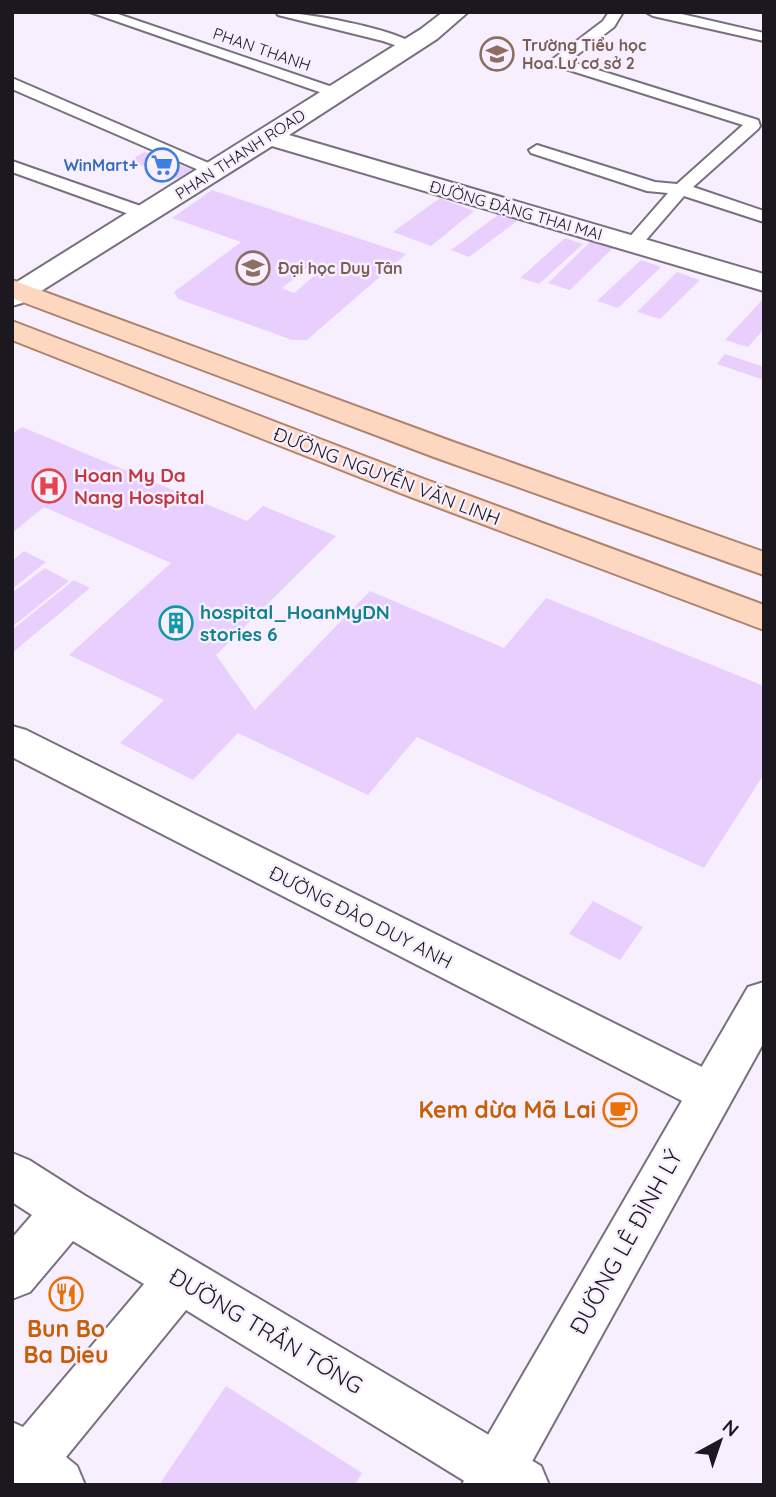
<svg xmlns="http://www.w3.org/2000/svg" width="776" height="1497" font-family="Quicksand,sans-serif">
<rect width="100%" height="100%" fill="#f8effe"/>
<g fill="#e8cffe" fill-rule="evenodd">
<path d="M144,152l49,18 -14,9 -49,-18z"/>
<path d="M212,190l194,64 -99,86h-15l-114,-41 -4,-7 67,-50 -69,-24zM311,265l11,4 -28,24 -12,-5z"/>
<path d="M440,198l34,13 -43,35 -38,-14z"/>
<path d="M499,214l18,7 -48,36 -18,-7z"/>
<path d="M565,238l18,6 -44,40 -19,-6z"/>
<path d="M591,241l22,7 -43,42 -22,-7z"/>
<path d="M641,260l20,7 -43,41 -21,-7z"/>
<path d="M677,272l23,8 -40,39 -23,-7z"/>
<path d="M764,298v31l-16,18 -23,-7z"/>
<path d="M725,354l39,13v13l-47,-16z"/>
<path d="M22,427l225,94 16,-15 73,30 -120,119 39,55 115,-119 134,57 42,-50 218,88v88l-60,94 -287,-131 -49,58 -130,-62 -45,47 -73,-37 44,-43 -95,-45 102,-92 -127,-56 -32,26v-99z"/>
<path d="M24,551l22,11 -34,27v-28z"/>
<path d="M45,568l24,13 -57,46v-34z"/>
<path d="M74,580l16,8 -78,65v-23z"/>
<path d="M593,901l50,26 -23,33 -51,-26z"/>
<path d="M226,1386l136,87 -7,12h-196z"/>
</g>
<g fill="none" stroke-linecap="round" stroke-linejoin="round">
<defs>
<g id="service">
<path d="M90,12h22l229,78 3,3 -3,3h-10z"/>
<path d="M276,12c26,0 123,17 140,34l-7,4 -26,-9 -105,-26z"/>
<path d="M609,12h14l-9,15 -45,34 189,59 2,6 -2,3 -65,58 71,24v11l-80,-26 -45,52h-12l-3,-4 3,-4 41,-47 -21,-2 -116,-38 -2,-3 8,-5 118,37 22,2 66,-59 -190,-60 -2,-3 2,-3 50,-38z"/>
<path d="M646,12h27l91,21v8l-111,-25z"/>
<path d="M12,78l208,90 2,3 -2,3h-12l-196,-85z"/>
<path d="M12,161l140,49 3,4 -3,4h-12l-128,-46z"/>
</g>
<g id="minor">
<path d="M443,12h25l-31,27 -148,96 475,139v17l-492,-145 -250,157 -10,3v-21l409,-256z"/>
<path d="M12,726l14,4 700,349 7,14 -7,14 -16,6 -16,-6 -682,-350z"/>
<path d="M12,1153l17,7 55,35 457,271 8,19h-78l-285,-175 -120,147 11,9 8,19h-71l-2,-63 11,5 121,-143 -71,-43 -43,51 -18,7v-61l20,-23 -20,-13z"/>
</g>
<path id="secondary" d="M764,982v60l-245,443h-57l8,-19 278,-479z"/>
<g id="primary">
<path d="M12,280l444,163 308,109v23l-330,-118 -422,-159z"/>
<path d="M12,321l412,158 340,126v25l-364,-137 -388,-153z"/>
</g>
</defs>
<use href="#service" stroke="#796f7f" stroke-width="4"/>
<use href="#minor" stroke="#796f7f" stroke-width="4"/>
<use href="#secondary" stroke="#796f7f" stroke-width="4"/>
<use href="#primary" stroke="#ae836c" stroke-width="4"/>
<use href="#service" fill="#fff" fill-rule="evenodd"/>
<use href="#minor" fill="#fff" fill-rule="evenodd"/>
<use href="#secondary" fill="#fff" fill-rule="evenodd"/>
<use href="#primary" fill="#fdd7c0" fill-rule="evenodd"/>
</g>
<defs>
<symbol id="school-ring" viewBox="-11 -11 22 22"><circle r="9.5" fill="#f8effe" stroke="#8d6e63" stroke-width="1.5"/><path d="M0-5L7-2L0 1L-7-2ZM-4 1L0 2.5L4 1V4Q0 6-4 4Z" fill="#8d6e63"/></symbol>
<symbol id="supermarket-ring" viewBox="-11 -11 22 22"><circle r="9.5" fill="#f8effe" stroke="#3f7fe0" stroke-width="1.5"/><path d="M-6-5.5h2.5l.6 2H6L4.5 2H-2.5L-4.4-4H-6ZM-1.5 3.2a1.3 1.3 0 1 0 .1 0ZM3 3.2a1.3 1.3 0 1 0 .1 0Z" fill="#3f7fe0"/></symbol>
<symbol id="university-ring" viewBox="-11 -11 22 22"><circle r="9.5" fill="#f8effe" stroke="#8d6e63" stroke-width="1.5"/><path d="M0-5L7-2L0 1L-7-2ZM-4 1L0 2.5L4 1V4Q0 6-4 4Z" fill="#8d6e63"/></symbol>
<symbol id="hospital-ring" viewBox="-11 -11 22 22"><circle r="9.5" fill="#f8effe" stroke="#e0444e" stroke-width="1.5"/><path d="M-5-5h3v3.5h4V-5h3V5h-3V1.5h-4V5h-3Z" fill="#e0444e"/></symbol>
<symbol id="building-ring" viewBox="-11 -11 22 22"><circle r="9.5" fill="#f8effe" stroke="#0f9aa8" stroke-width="1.5"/><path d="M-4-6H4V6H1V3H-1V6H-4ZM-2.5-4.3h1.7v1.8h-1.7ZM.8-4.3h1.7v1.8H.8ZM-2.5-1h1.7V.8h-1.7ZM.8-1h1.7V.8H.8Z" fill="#0f9aa8"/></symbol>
<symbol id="cafe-ring" viewBox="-11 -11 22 22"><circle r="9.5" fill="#f8effe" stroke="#e8710a" stroke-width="1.5"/><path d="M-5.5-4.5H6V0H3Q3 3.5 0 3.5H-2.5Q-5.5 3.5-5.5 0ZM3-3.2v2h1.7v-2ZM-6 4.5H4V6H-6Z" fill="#e8710a"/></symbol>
<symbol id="restaurant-ring" viewBox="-11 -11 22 22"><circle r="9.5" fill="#f8effe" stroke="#e8710a" stroke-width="1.5"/><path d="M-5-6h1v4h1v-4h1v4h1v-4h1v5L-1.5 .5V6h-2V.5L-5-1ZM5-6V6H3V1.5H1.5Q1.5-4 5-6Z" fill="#e8710a"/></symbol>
</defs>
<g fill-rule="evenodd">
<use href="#school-ring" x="478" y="35" width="38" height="38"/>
<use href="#supermarket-ring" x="143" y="146" width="38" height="38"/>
<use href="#university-ring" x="234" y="249" width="38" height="38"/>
<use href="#hospital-ring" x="30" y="467" width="38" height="38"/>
<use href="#building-ring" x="157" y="604" width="38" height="38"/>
<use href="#cafe-ring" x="601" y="1091" width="38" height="38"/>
<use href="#restaurant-ring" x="47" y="1275" width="38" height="38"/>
</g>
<g text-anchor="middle" stroke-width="5" stroke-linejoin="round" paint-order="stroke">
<g font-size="16" font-weight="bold" fill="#785e54" stroke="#f8effe" text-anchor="start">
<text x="522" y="51">Trường Tiểu học<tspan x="522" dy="18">Hoa Lư cơ sở 2</tspan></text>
<text x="278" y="274">Đại học Duy Tân</text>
</g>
<g font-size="16" fill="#1c181f" stroke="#f8effe">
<text transform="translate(262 49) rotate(19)" y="6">PHAN THANH</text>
<text transform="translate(240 154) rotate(-33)" y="6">PHAN THANH ROAD</text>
<text transform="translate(516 210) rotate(16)" y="6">ĐƯỜNG ĐẶNG THAI MAI</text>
</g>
<g font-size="16" font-weight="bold" fill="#366cbe" stroke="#f8effe" text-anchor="end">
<text x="138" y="171">WinMart+</text>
</g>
<g font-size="19" font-weight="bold" fill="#be3a42" stroke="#f8effe" text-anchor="start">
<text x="74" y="482">Hoan My Da<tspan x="74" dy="22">Nang Hospital</tspan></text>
</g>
<g font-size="19" fill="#1c181f" stroke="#f8effe">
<text transform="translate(387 476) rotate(21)" y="7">ĐƯỜNG NGUYỄN VĂN LINH</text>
<text transform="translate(361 917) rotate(27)" y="7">ĐƯỜNG ĐÀO DUY ANH</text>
</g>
<g font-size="19" font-weight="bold" fill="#0d838f" stroke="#f8effe" text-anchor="start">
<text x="200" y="619">hospital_HoanMyDN<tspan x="200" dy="22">stories 6</tspan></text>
</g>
<g font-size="23" font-weight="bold" fill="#c56008" stroke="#f8effe" text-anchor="end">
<text x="596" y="1118">Kem dừa Mã Lai</text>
<text x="66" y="1337" text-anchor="middle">Bun Bo<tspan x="66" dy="26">Ba Dieu</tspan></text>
</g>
<g font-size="23" fill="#1c181f" stroke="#f8effe">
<text transform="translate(626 1242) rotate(-61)" y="8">ĐƯỜNG LÊ ĐÌNH LÝ</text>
<text transform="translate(266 1331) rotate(31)" y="8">ĐƯỜNG TRẦN TỐNG</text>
</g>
</g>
<rect width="776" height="1497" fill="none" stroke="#1c181f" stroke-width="28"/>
<g transform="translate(720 1441) rotate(40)" stroke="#f8effe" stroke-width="5" paint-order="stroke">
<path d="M0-5L12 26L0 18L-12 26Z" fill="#1c181f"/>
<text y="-10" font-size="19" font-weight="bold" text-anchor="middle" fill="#1c181f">N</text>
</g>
</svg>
